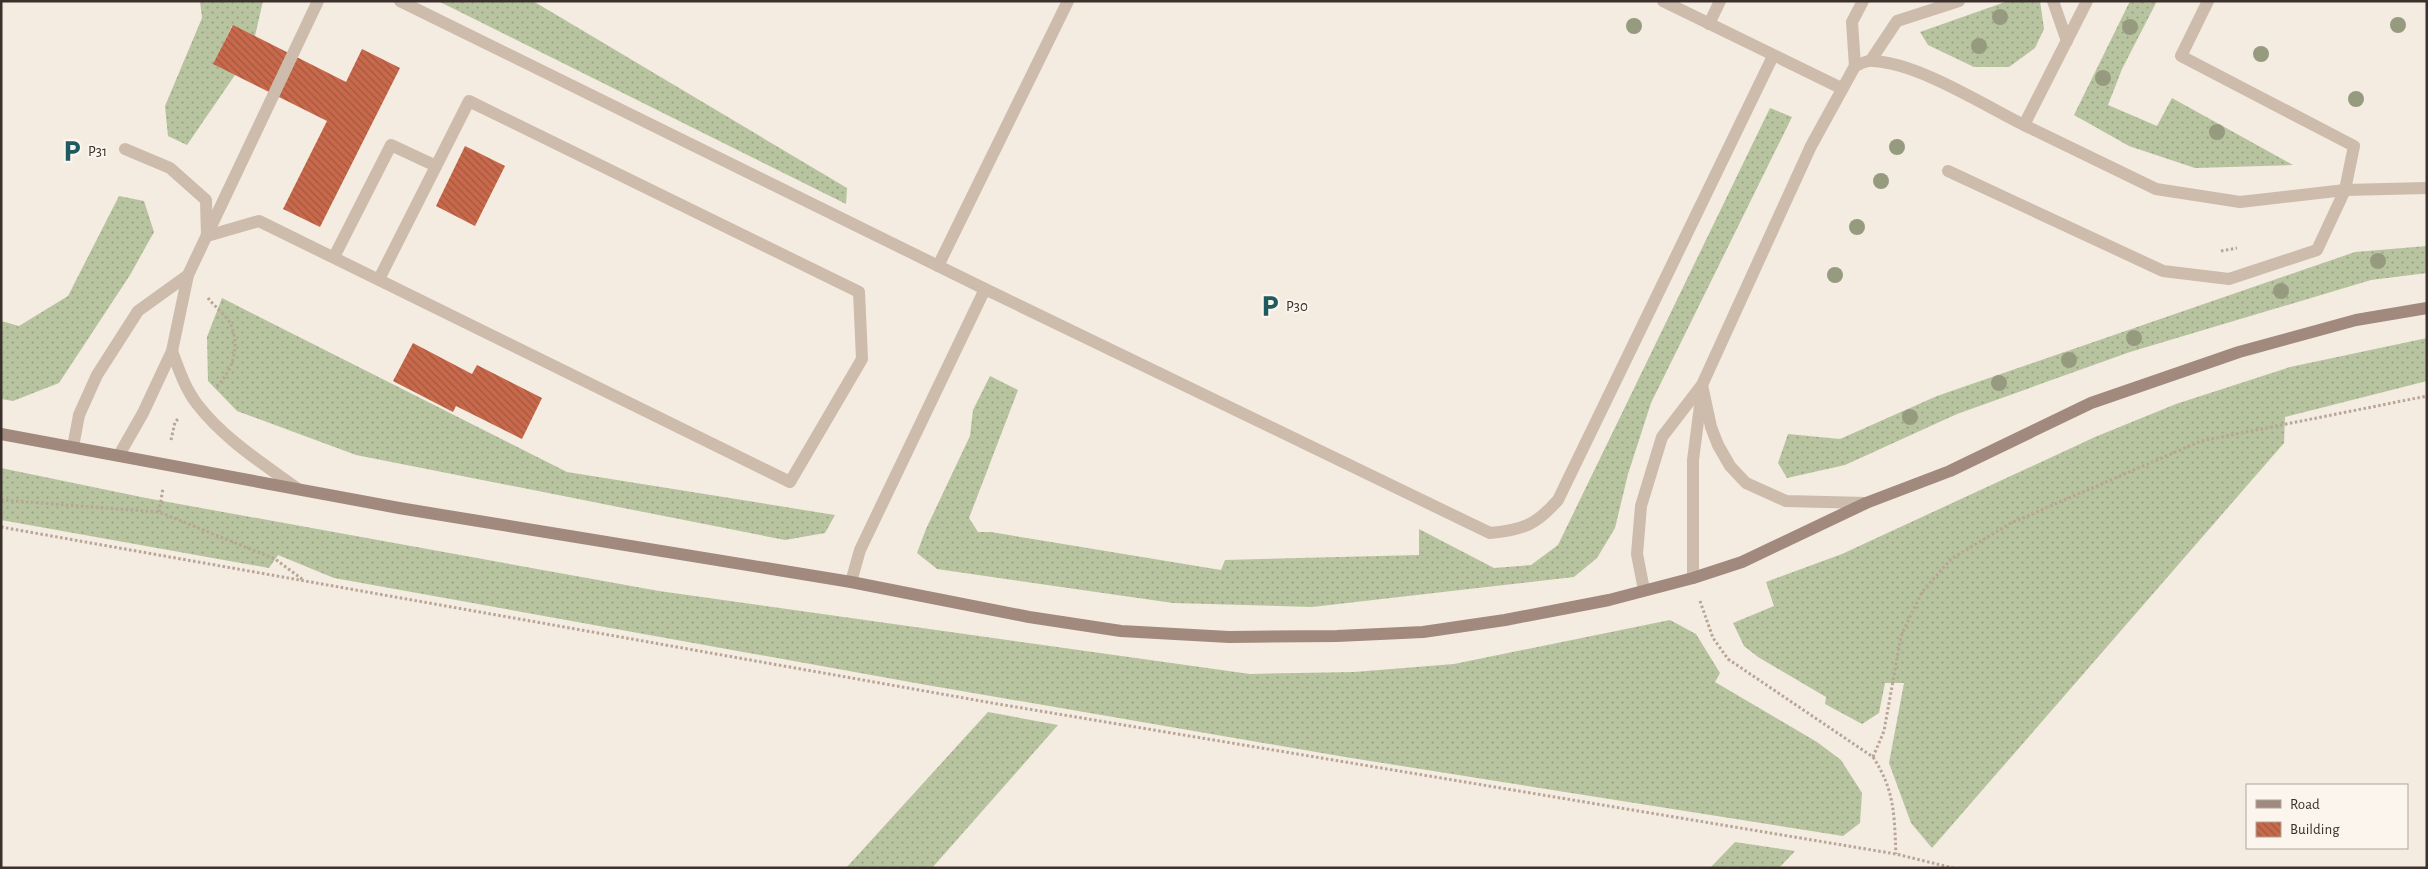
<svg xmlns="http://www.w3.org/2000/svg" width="2428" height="869" font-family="'Alegreya Sans',sans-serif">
<defs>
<pattern id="grass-dots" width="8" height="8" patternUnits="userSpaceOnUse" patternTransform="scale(1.25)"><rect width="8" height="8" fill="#b8c4a0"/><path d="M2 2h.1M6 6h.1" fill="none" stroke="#97a083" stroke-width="1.8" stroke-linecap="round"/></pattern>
<pattern id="building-back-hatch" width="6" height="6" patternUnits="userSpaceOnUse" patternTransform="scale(1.25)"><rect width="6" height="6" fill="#c8694b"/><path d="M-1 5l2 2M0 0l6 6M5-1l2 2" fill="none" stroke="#a4573f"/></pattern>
</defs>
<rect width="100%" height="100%" fill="#f4ebe1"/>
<g fill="url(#grass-dots)">
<path d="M200,1h63l-8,35 -23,-10 -18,38 21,11 -48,70 -19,-9 -3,-30 37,-88z"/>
<path d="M438,1h95l314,187 -1,16z"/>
<path d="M2008,1h32l4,28 -9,19 -26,19h-35l-46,-22 -8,-13z"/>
<path d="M2130,1h27l-35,68 -14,36 49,21 15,-28 121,67 -98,3 -66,-22 -55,-31z"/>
<path d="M1770,108l22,9 -141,286 -23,71 -13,54 -18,30 -23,19 -262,30 -139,-4 -236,-34 -20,-16 9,-24 44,-93 3,-26 17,-34 28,14 -49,128 9,14h13l230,38 4,-10 194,-5v-26l75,39 37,-3 27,-20z"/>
<path d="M119,196l25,5 10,31 -24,43 -71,108 -46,18 -12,-2v-78l18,5 49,-30z"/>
<path d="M2427,246v27l-56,7 -241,72 -173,62 -112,51 -58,13 -9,-15 10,-29 52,5 97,-43 418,-144z"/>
<path d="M222,298l345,174 268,43 -10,18 -40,7 -429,-85 -119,-44 -29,-30 -1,-44z"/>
<path d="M2427,338v43l-142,36 -1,26 -352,405 -21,-25 -22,-60 15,-80h-19l-6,30 -17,11 -37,-20 1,-7 -68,-40 -14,-11 -11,-23 41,-17 -8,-24 76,-28 253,-117 81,-33 114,-37z"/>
<path d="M1,468l145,30 513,93 591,83 104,-2 100,-8 216,-44 26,14 24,39 -5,9 102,60 24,18 21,33 -2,30 -17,13 -498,-79 -424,-73 -587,-106 -56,-23 -9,13 -268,-48z"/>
<path d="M988,712l70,13 -126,143h-86z"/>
<path d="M1735,842l60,9 -16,17h-69z"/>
</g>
<g fill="url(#building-back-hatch)">
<path d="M233,25l113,57 16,-33 38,19 -80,159 -37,-18 44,-88 -114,-57z"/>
<path d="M465,146l40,20 -30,60 -39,-20z"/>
<path d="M413,343l59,31 5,-9 65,33 -20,41 -66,-33 -3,6 -60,-31z"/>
</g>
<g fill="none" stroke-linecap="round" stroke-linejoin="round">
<g stroke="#b9a596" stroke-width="3" stroke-dasharray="2.5 2.5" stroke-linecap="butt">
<path d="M2221,251l16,-3"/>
<path d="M208,298c7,9 19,18 23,27 9,22 2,46 -15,62"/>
<path d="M171,440l4,-18 4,-4"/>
<path d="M1,500l158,12 116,47 27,20"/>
<path d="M159,512l4,-24"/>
<path d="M1,527l997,177 898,150 57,14"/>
<path d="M1700,601l13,37 15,21 145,98c22,34 21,57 23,97"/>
<path d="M1873,757l11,-26 17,-95 21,-44 29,-33 60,-36 190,-82 226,-45"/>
</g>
<g stroke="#cdbbac" stroke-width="12">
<path d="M400,1l585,288 505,244c33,-3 46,-8 68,-33l215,-444"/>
<path d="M1663,1l178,87"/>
<path d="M2053,1l14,40"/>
<path d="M2087,1l-63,124 132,64 84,13 105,-12 82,-2"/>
<path d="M1709,24l11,-23"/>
<path d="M1871,60l26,-39 62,-20"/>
<path d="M1855,66l-3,-44 11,-21"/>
<path d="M125,149l45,19 36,32 1,36 52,-15 531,261 72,-123 -3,-67 -390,-191 -90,178"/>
<path d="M1948,171l215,100 66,8 88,-29 28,-60 9,-44 -173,-90 27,-55"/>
<path d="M334,257l57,-112 45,21"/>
<path d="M938,266l130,-265"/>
<path d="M172,351c7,19 13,37 25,53 27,35 65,59 101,85"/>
<path d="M73,447l6,-32 18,-40 41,-64 50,-36"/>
<path d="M119,455l24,-42 29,-62 16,-76 130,-274"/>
<path d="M851,582l9,-32 125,-261"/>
</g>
<g stroke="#cdbbac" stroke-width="12">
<path d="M1702,385l9,42 7,18 12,21 16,17 40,18 80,2"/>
<path d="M1693,578v-118l8,-62"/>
<path d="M1644,590l-7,-36 4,-48 21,-69 40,-52 109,-239 44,-80c5,-2 12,-6 18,-5 45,2 109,43 151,64"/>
</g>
<path stroke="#a18a7d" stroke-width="12" d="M1,434l398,74 452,74 178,35 92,14 108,6 108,-1 86,-4 82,-12 104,-20 84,-22 49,-16 124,-59 84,-32 141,-68 148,-51 117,-32 71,-12"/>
</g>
<g fill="#969b7f">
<circle cx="2000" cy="17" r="8"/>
<circle cx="2398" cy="25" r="8"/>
<circle cx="1634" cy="26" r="8"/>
<circle cx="2130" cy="27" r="8"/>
<circle cx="1979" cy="46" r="8"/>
<circle cx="2261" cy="54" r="8"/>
<circle cx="2103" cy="78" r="8"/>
<circle cx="2356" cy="99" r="8"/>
<circle cx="2217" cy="132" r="8"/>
<circle cx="1897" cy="147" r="8"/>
<circle cx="1881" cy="181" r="8"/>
<circle cx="1857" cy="227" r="8"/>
<circle cx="2378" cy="261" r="8"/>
<circle cx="1835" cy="275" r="8"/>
<circle cx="2281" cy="291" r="8"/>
<circle cx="2134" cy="338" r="8"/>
<circle cx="2069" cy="360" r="8"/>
<circle cx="1999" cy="383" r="8"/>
<circle cx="1910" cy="417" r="8"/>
</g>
<defs>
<symbol id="parking-bare" viewBox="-9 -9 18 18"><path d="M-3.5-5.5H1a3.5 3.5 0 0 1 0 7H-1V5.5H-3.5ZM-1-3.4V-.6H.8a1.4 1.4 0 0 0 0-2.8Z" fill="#1f5a5e" stroke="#fbf5ee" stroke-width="2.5" paint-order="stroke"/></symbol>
</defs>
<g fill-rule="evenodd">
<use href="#parking-bare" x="56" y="135" width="32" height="32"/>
<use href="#parking-bare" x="1254" y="290" width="32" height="32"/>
</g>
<g text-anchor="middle" stroke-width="4" stroke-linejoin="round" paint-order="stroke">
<g font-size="15" fill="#3b302b" stroke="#fbf5ee" text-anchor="start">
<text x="88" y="156">P31</text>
<text x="1286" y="311">P30</text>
</g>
</g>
<rect width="2428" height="869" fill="none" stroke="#3b302b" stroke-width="5"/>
<rect x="2246" y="784" width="162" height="65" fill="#fbf5ee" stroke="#aea6a0"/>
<rect x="2256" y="800" width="25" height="8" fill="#a18a7d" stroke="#aea6a0"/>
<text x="2290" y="809" font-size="15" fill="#3b302b">Road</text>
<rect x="2256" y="822" width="25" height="15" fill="url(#building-back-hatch)" stroke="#aea6a0"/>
<text x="2290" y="834" font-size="15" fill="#3b302b">Building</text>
</svg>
